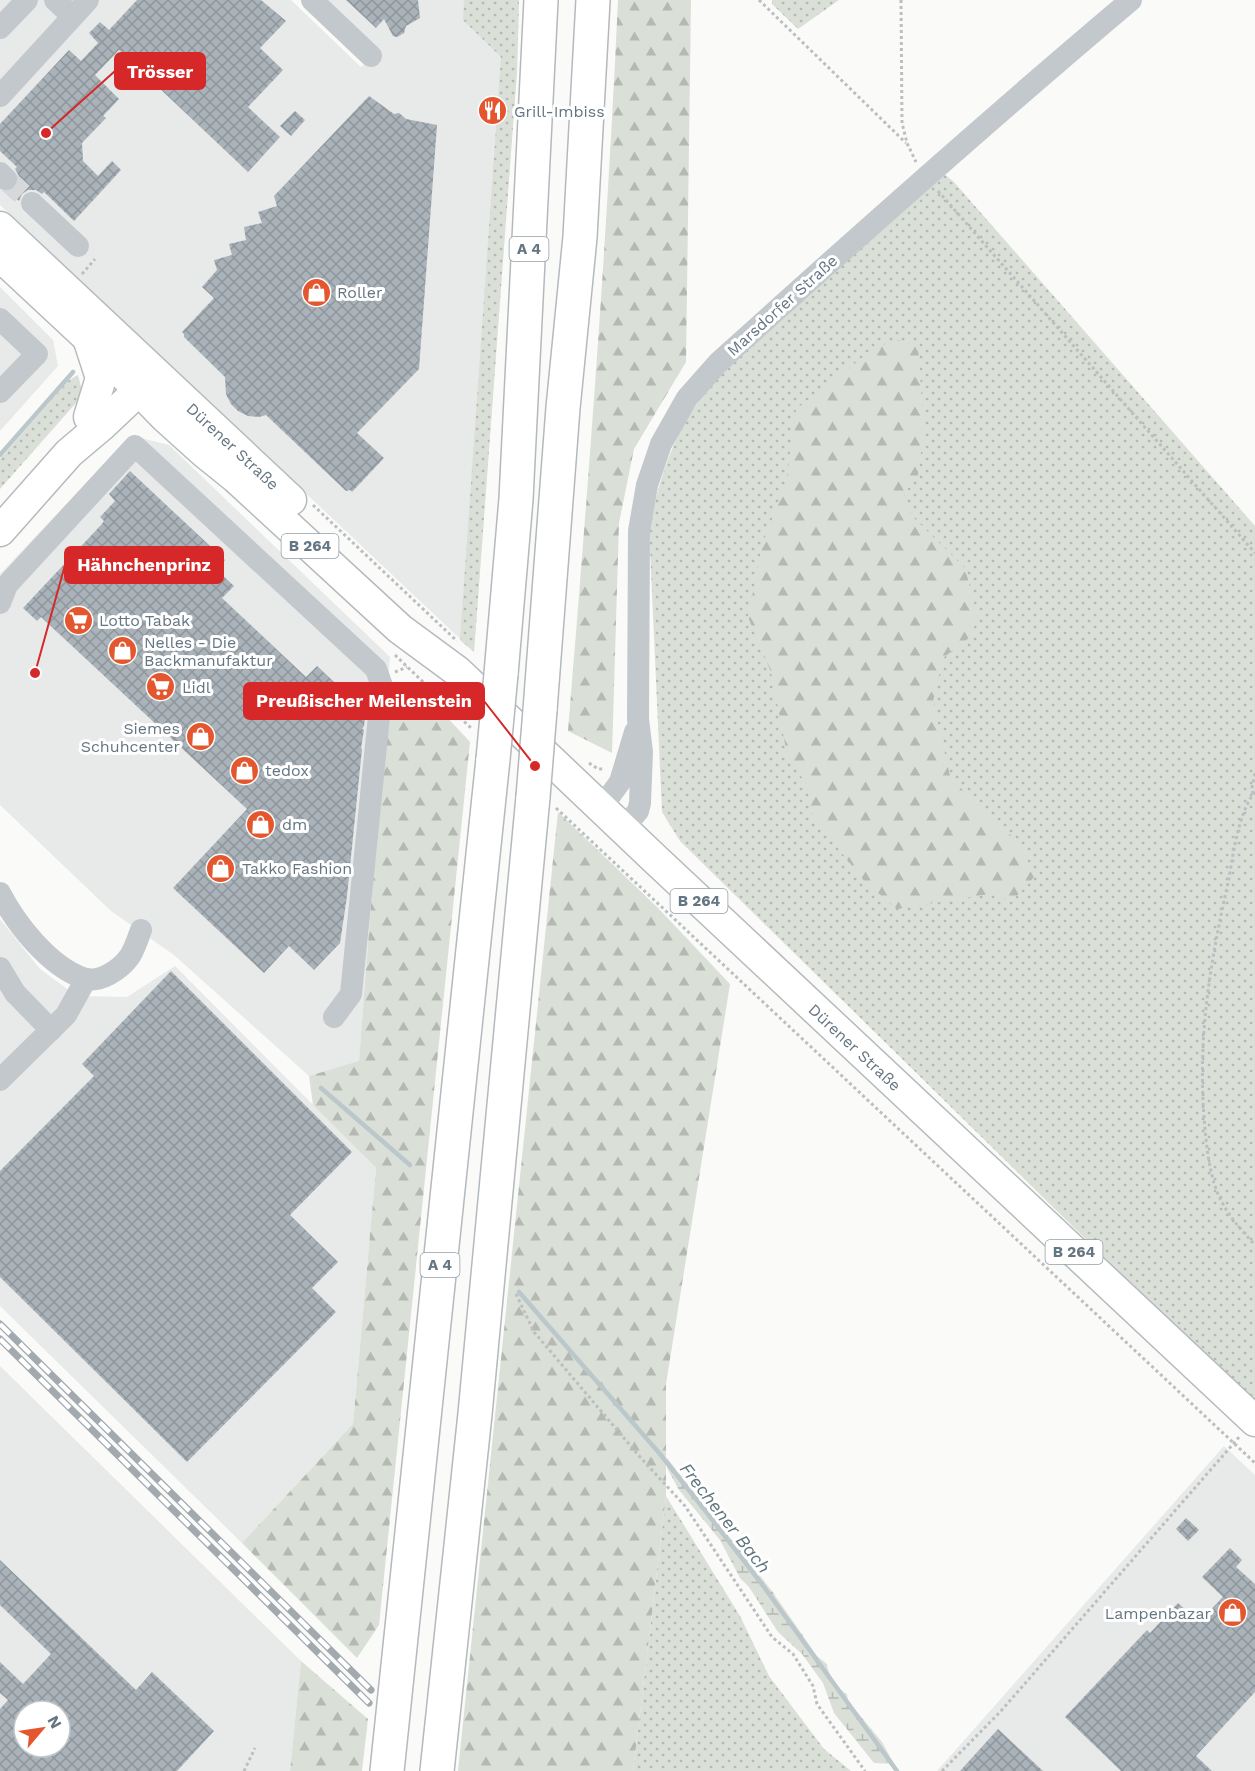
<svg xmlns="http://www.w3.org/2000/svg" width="1255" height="1771" font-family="'Work Sans',sans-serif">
<defs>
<pattern id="grass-dots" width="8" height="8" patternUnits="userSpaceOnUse" patternTransform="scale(1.5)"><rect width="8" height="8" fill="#dadfd7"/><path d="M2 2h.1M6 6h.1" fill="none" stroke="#b4b9b4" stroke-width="1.8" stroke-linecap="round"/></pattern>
<pattern id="forest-firs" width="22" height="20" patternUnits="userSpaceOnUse" patternTransform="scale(1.5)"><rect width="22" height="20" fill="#dadfd7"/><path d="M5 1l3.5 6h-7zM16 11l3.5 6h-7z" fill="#b4b9b4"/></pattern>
<pattern id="wetland-marsh" width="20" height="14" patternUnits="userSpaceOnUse" patternTransform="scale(1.5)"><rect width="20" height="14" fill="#dadfd7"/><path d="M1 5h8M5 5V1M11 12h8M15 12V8" fill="none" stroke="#b4b9b4"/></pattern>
<pattern id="building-cross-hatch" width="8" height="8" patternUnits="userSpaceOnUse" patternTransform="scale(1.5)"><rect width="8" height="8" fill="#aab3b9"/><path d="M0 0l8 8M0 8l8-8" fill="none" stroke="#8e969c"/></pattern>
</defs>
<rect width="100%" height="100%" fill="#fafaf8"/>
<g fill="#e8e9e9" fill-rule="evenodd">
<path d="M0,0h291l70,67 18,-17 -52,-50h192l-2,71 -43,581 -474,-447z"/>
<path d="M0,287l53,53 5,26 -58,65z"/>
<path d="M141,438l28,7 221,212 -31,405 -50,14 -135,-121 -63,-44 -111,-106v-231l125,-132z"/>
<path d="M0,919l40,50 37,27 50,1 48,-31 201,202 -23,256 -111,119 -242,-237z"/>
<path d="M0,1366l301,295 -11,110h-290zM24,1711h36v36h-36z"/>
<path d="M1224,1446l31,29v296h-318z"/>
</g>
<g fill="url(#grass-dots)">
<path d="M464,0h55l-2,71 -43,581 -14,-12 41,-583 -38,-37z"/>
<path d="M772,0h67l-41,29 -26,-25z"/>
<path d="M943,173l11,9 301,344v877l-42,-39 -533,-523 -18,-29 -13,-285c10,-45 22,-87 49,-125 8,-13 20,-24 30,-35z"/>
<path d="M78,375l5,20 -83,94v-30l69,-79z"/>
<path d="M666,1496l74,120 29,60 55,73 27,22h-218z"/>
</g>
<g fill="url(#forest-firs)">
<path d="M618,0h73l-5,362 -52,87 -15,74 -7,230 -44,-22c20,-243 39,-487 50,-731z"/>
<path d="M899,340l19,7 6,83 -6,45 -14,19 7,21 54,53 13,50 -8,19 -27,21 -10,43 17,75 33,37 38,30 13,34 -21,23 -24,-6 -92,15 -32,-27 -52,-65 -7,-34 -18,-24 -17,-87 -23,-55 15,-75 23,-59 10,-74 80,-62z"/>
<path d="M387,696l44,4 39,42 -91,883 -22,33 -115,-115 111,-119 23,-256 -63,-63 -4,-29 50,-15z"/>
<path d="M558,812l100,96 72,76 -64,400v112l-33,275h-175z"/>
<path d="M301,1661l67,58 -6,52h-72z"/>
</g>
<path fill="url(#wetland-marsh)" d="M667,1458l105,133 45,65 10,8c0,9 12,26 20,30l1,7 34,41 12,22 -20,-1 -40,-50 -11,-30 -21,-29 -24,-22 -29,-45 -9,-9 -20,-38 -41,-50 -12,-22z"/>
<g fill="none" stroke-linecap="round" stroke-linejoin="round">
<g stroke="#bbc7cb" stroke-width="4.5">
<path d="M0,455l73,-83"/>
<path d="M321,1088l89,77"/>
<path d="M519,1292l141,162 40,50 64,83 133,184"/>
</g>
</g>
<g fill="url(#building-cross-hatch)" fill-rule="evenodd">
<path d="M137,0h124l25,21 -26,27 23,22 -35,37 32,30 -32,35 -129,-122 -24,25 24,24 -16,17 3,2 -24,25 1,18 15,15 14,-15 9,9 -47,51 -30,-29 -2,2 -6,-4h-8l-6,4 -3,7 -10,-9 7,-4 3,-5v-7l-4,-7 2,-2 -17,-16v-27l69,-74 12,11 17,-18 -9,-10 11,-11 9,8z"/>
<path d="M346,0h72l2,18 -14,8 -2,7 -7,4 -4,-1 -9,-17 -8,9z"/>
<path d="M369,96l25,18 5,-1 7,6 31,6 -18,244 -62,64 27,25 -32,34 -2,-2 -4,1 -80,-76 -7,2 -11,-1 -10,-5 -7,-7 -5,-10 -1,-17 -41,-40v-3l-2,-2 32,-34 -12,-11 15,-17 -3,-10 18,-5 -3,-11 17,-4 -2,-13 18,-4 -4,-11 19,-6 -3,-10z"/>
<path d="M295,111l10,9 -14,16 -11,-10z"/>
<path d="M130,471l95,89 -9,9 18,17 -12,12 84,79 11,-11 49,46 -2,14 -2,3 2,1 -3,18 1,1 -15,147 -7,47 -26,27 -25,-24 -25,27 -91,-85 74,-79 -206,-192 -4,4 -14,-13 78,-83 3,-4 -4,-4 15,-16 -6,-7z"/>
<path d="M171,971l181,181 -62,63 48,47 -26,26 24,24 -149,150 -187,-185v-106l94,-95 -12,-12z"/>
<path d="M1186,1518l13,12 -11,11 -12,-12z"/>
<path d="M1230,1548l12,12 -6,7 19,17v108l-59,64 16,15h-91l-56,-54 82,-87 3,3 28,-30 21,19 24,-25 -21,-20z"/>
<path d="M0,1560l136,130 16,-18 62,59 -37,40h-177v-62l8,-9 -8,-7v-31l23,22 28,-30 -51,-49zM24,1711h36v36h-36z"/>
<path d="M998,1729l45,42h-83z"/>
</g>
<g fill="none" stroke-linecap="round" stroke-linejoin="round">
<path stroke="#d5d9db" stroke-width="22" stroke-dasharray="22 11" stroke-linecap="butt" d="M6,179l26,24"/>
<defs>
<g id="major">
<path d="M0,227l291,273"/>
<path d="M0,256l88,82 77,79 40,36 31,25 164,151 57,42 198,188 600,562"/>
<path d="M89,341l12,37 -12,39"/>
<path d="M0,531l69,-78 32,-27 53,-50"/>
</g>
<g id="highway">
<path d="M501,674l15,-175 25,-499"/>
<path d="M540,710l23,-302 17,-171 13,-237"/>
<path d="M387,1771l106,-1012"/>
<path d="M437,1771l38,-357 58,-617"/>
</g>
</defs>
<use href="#major" stroke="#b5babe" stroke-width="33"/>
<use href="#highway" stroke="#b4b9bd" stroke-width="36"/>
<g stroke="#bbbfc2" stroke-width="3" stroke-dasharray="3 3" stroke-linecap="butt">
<path d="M759,0l147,143"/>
<path d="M901,0l1,123 5,20 9,19"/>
<path d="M938,191l317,362"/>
<path d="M82,274l13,-15"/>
<path d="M313,505l144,136"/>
<path d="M395,655l77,74"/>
<path d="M395,672l12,-5"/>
<path d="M589,763l9,6h7"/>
<path d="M1255,792c-17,20 -22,65 -27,91 -18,80 -30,152 -24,234 2,24 4,49 12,72 8,22 24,40 39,56"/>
<path d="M1253,794l-1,-6 3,-15"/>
<path d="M556,808l699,655"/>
<path d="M516,1294l18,38 106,125 45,49 87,131 21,17 20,32 4,18 48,67"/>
<path d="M244,1771l11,-23"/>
<path d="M942,1771l59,-60 239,-275"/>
</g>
<g stroke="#c3c8cc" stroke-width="22">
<path d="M55,0l17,16"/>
<path d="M312,0l59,56"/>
<path d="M0,28l27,-28"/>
<path d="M0,96l88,-96"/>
<path d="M0,173l6,6"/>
<path d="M32,203l46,43"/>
<path d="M0,319l37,35 -37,38"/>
<path d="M0,603l7,-18 128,-139 241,223 6,17 -31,308 -17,23"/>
<path d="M601,808l19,-26 15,-50"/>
<path d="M623,829l15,-18 2,-8 2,-51 -4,-33 1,-188 8,-46 14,-41 26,-46 31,-35c136,-123 273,-245 413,-363"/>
<path d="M0,893c16,31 49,73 83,85 17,6 38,-9 47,-22 5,-8 8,-18 11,-26"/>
<path d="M0,968l15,25 36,37"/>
<path d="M0,1080l66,-65 20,-36"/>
</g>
<use href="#major" stroke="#fff" stroke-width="30"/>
<use href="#highway" stroke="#fff" stroke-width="33"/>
<defs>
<g id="rail">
<path d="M0,1324l371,366"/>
<path d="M0,1339l369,364"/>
</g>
</defs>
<use href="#rail" stroke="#a2aab0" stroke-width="7"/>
<use href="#rail" stroke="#fff" stroke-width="4.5" stroke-dasharray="14" stroke-linecap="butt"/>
<defs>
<g id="highway-bridge">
<path d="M493,759l8,-85"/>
<path d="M533,797l7,-87"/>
</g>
</defs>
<use href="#highway-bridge" stroke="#b4b9bd" stroke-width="36" stroke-linecap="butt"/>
<use href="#highway-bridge" stroke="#fff" stroke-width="33"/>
</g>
<defs>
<symbol id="restaurant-disc" viewBox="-11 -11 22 22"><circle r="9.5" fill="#e4572e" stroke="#fff"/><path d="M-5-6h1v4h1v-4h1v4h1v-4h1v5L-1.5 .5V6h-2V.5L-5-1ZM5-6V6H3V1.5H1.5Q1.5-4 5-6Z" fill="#fff"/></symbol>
<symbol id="shop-disc" viewBox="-11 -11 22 22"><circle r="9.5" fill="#e4572e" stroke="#fff"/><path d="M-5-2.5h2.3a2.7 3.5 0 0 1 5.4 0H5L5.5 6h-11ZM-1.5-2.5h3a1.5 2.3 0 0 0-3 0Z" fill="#fff"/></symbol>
<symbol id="supermarket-disc" viewBox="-11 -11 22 22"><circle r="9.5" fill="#e4572e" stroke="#fff"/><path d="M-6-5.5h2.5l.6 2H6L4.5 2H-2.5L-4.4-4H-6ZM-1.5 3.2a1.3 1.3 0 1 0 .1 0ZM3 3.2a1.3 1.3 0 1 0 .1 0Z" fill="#fff"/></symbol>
</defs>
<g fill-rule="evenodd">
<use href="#restaurant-disc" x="476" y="94" width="33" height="33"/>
<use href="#shop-disc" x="300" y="276" width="33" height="33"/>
<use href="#supermarket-disc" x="62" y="604" width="33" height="33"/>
<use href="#shop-disc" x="106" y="634" width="33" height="33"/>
<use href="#supermarket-disc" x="144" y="670" width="33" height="33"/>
<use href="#shop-disc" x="184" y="720" width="33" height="33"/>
<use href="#shop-disc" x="228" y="754" width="33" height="33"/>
<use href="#shop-disc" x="244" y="808" width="33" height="33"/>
<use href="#shop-disc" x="204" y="852" width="33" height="33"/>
<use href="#shop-disc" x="1216" y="1596" width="33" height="33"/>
</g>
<g text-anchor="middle" stroke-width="6" stroke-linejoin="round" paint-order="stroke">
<g fill="#fff" stroke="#939fa8" stroke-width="1.5">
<rect x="509.5" y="237" width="39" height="24" rx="4.5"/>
<rect x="281.5" y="534" width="57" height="24" rx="4.5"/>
<rect x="670.5" y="889" width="57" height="24" rx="4.5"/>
<rect x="1045.5" y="1240" width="57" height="24" rx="4.5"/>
<rect x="420.5" y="1253" width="39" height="24" rx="4.5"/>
</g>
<g font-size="15" font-weight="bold" fill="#657683">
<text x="529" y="254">A 4</text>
<text x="310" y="551">B 264</text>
<text x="699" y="906">B 264</text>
<text x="1074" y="1257">B 264</text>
<text x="440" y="1270">A 4</text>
</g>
<g font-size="16" fill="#657683" stroke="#fff" text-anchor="start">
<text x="514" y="117">Grill-Imbiss</text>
<text x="337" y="298">Roller</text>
<text x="99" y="626">Lotto Tabak</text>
<text x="144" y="648">Nelles - Die<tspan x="144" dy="18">Backmanufaktur</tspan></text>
<text x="182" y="693">Lidl</text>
<text x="180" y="734" text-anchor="end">Siemes<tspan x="180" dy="18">Schuhcenter</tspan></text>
<text x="265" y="776">tedox</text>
<text x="282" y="830">dm</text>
<text x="242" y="874">Takko Fashion</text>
<text x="1211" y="1619" text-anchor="end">Lampenbazar</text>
</g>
<g font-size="16" fill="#657683" stroke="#fff">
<text transform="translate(782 305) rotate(-42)" y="6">Marsdorfer Straße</text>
<text transform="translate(233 446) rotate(43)" y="6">Dürener Straße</text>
<text transform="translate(855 1047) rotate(43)" y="6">Dürener Straße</text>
</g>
<g font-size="18" font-style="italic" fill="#60757c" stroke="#fff">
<text transform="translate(725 1518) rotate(52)" y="6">Frechener Bach</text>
</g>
</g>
<path fill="none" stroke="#d62828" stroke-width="2" d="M46 133L115 71M35 673L65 565M535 766L484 701"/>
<g fill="#d62828" stroke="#fff" stroke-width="2">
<circle cx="46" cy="133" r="6"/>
<circle cx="35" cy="673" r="6"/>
<circle cx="535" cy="766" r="6"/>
</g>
<g fill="#d62828" stroke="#d62828" stroke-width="2">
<rect x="115" y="53" width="90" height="36" rx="6"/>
<rect x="65" y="547" width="158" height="36" rx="6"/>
<rect x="244" y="683" width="240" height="36" rx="6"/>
</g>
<g font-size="18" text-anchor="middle" font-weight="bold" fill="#fff">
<text x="160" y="78">Trösser</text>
<text x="144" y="571">Hähnchenprinz</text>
<text x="364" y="707">Preußischer Meilenstein</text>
</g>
<g transform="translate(42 1729) rotate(61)"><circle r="28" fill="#ffffff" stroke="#c1c8cd" stroke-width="1.5"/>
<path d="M0-4.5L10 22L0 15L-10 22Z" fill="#e4572e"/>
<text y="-9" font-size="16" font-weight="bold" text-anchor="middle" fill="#657683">N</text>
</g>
</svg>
